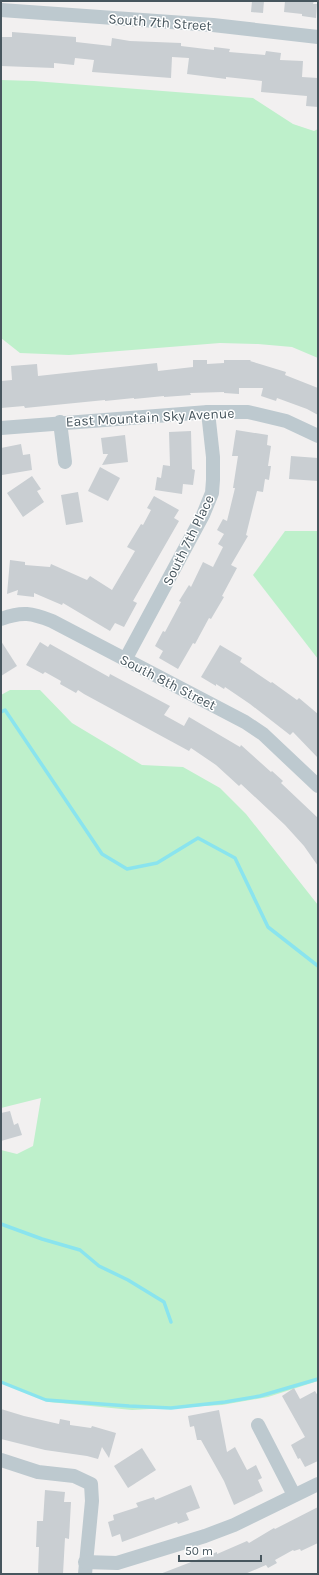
<svg xmlns="http://www.w3.org/2000/svg" width="319" height="1575" font-family="Karla,sans-serif">
<rect width="100%" height="100%" fill="#f2f0f0"/>
<g fill="#bef0cb">
<path d="M1,80l33,1 219,17 40,26 21,7 4,-2v229l-26,-11 -34,-3 -38,-1 -151,12 -49,-2 -19,-15z"/>
<path d="M285,531h33v128l-65,-84z"/>
<path d="M10,690h30l32,33 70,42 41,2 37,21 26,26 72,91v476l-50,16 -46,8 -90,5 -83,-8 -48,-19v-233l16,4 16,-8 8,-48 -40,10v-413z"/>
</g>
<g fill="none" stroke-linecap="round" stroke-linejoin="round">
<g stroke="#8ae4ee" stroke-width="3.5">
<path d="M1,712l4,-2 97,144 25,15 30,-6 41,-25 37,20 33,69 50,39"/>
<path d="M1,1224l41,15 38,11 19,16 29,14 36,22 7,20"/>
<path d="M1,1382l45,18 83,6 42,2 54,-6 35,-6 58,-17"/>
</g>
</g>
<g fill="#c9ced2">
<path d="M252,1h12l-1,12 -12,-1z"/>
<path d="M285,1h29l-1,3h4l-1,14 -14,-2v-2l-18,-2z"/>
<path d="M12,32l64,5v5l35,4 1,-8 18,3 51,2v3l33,4v-3l16,2 -1,3 36,3 1,-4 15,2 -1,7 23,1 -1,16 16,1v29l-12,-1 1,-10 -46,-4 1,-11 -36,-4v2l-39,-5 2,-16 -17,-1 -1,21 -79,-6 2,-12 -19,-2 -1,7 -20,-2v5l-53,-2v-29h11z"/>
<path d="M193,360h14v4l17,-1v-3h27l-1,1 36,11 -1,3 33,13v27l-11,-6 -30,-11 -1,3 -15,-5 2,-8h-24v6l-15,-1v-1l-34,1 1,2 -27,2v-1l-30,3v-1l-29,3v-1l-80,8 -1,-2 -23,2v-27l11,-1 -1,-14 26,-2 1,12 119,-13 1,8 35,-4z"/>
<path d="M236,430l32,5 -1,10 4,1 -3,20h3l-2,14 -4,-1 -2,13 -6,-1 -11,44 2,1 -17,29 6,3 -15,28 2,1 -13,22 -2,-1 -14,26 -2,-1 -15,26 -19,-11 4,-7 -8,-5 8,-15 2,1 16,-30 -2,-1 10,-16 2,2 12,-25 10,5 10,-20 -5,-3 6,-10 -7,-4 6,-11 4,2 8,-33h-2l5,-32h-6z"/>
<path d="M191,431l1,38 3,1 -2,15 -10,-1 -1,10 -27,-4 2,-13 4,1 2,-13 7,1 -1,-34z"/>
<path d="M125,435l3,27 -26,3 6,-11h-5l-2,-16z"/>
<path d="M21,444l2,11 7,-1 2,16 -30,5 -1,-27z"/>
<path d="M291,456l27,2v23l-29,-2z"/>
<path d="M100,467l20,11 -12,23 -20,-10z"/>
<path d="M32,476l9,13 -4,2 7,11 -21,15 -16,-24z"/>
<path d="M78,492l5,30 -17,3 -5,-30z"/>
<path d="M154,496l25,14 -5,8 5,3 -46,80 4,2 -13,24 -9,-4 -5,8 -47,-28 -1,2 -28,-12v4l-17,-2 1,-5 -11,4 3,-34 15,2v3l25,2 1,-3 36,16 3,-4 22,14 23,-39 -8,-4 14,-23 2,1 8,-15 -4,-2z"/>
<path d="M1,641l16,25 -16,10z"/>
<path d="M40,642l8,5 2,-3 59,33 1,-3 60,32 -6,9 20,11 5,-9 51,30 1,-2 30,27 1,-1 11,10 -2,2 37,35v48l-14,-20 -19,-21 -44,-41 -2,2 -23,-21 -25,-17 -2,3 -105,-57 -6,-4 -2,3 -16,-9 1,-3 -16,-9 -2,2 -17,-9z"/>
<path d="M220,645l22,13 -2,4 31,21 1,-1 25,18 2,-2 19,16v44l-25,-26 -3,3 -40,-31 -25,-17 -1,2 -8,-5v2l-15,-9z"/>
<path d="M10,1111l4,14 4,-2 4,12 -21,6v-28z"/>
<path d="M294,1388l6,11 15,-8 3,5v65l-13,6 -5,-9 -2,1 -7,-14 14,-8 -23,-41z"/>
<path d="M1,1409l23,7 35,8 1,-5 10,2v4l21,3 1,-2 24,7 -7,25 -7,-11 -4,12 -11,-3 -42,-6 -44,-11z"/>
<path d="M219,1410l8,42 8,-5 12,23 9,-5 6,13 -4,2 5,11 -29,14 -10,-24 -23,-41h-4l-3,-14 -4,1 -2,-11z"/>
<path d="M142,1448l14,22 -28,18 -14,-22z"/>
<path d="M191,1485l9,23 -14,5 3,7 -11,4 -1,-2 -55,20 -2,-8 -8,3 -4,-15 6,-2 -1,-5 25,-8 -2,-4 18,-6 1,3z"/>
<path d="M45,1490l20,2 -1,10h7l-2,37 -4,-1 -2,36h-25l1,-27h-3l1,-26h6z"/>
<path d="M318,1507v36l-17,8 -1,-2 -6,2 -1,-1 -18,10 2,3 -9,5 -2,-3 -21,9h-85l57,-22v2l30,-13 2,2 25,-15 1,1z"/>
</g>
<g fill="none" stroke-linecap="round" stroke-linejoin="round">
<g stroke="#bdc9cf" stroke-width="14">
<path d="M1,10l212,15 105,12"/>
<path d="M60,422l5,40"/>
<path d="M1,428l207,-16h40l38,9 32,15"/>
<path d="M1,619c21,-8 31,-6 51,2l193,101 18,12 55,52"/>
<path d="M125,660l78,-145 9,-22 1,-13v-23l-5,-45"/>
<path d="M258,1425l36,70"/>
<path d="M1,1460l37,12 36,4 17,8 1,17 -7,73"/>
<path d="M85,1562l32,1 88,-27 29,-11 84,-41"/>
</g>
</g>
<g text-anchor="middle" stroke-width="3" stroke-linejoin="round" paint-order="stroke">
<g font-size="14" fill="#47565e" stroke="#fff">
<text transform="translate(160 22) rotate(4)" y="5">South 7th Street</text>
<text transform="translate(150 417) rotate(-3)" y="5">East Mountain Sky Avenue</text>
<text transform="translate(188 540) rotate(-64)" y="5">South 7th Place</text>
<text transform="translate(168 682) rotate(27)" y="5">South 8th Street</text>
</g>
</g>
<rect width="319" height="1575" fill="none" stroke="#47565e" stroke-width="4"/>
<path d="M179 1555v6h82v-6" fill="none" stroke="#47565e" stroke-width="2"/>
<text x="185" y="1555" font-size="12" fill="#47565e" stroke="#ffffff" stroke-width="3" paint-order="stroke">50 m</text>
</svg>
